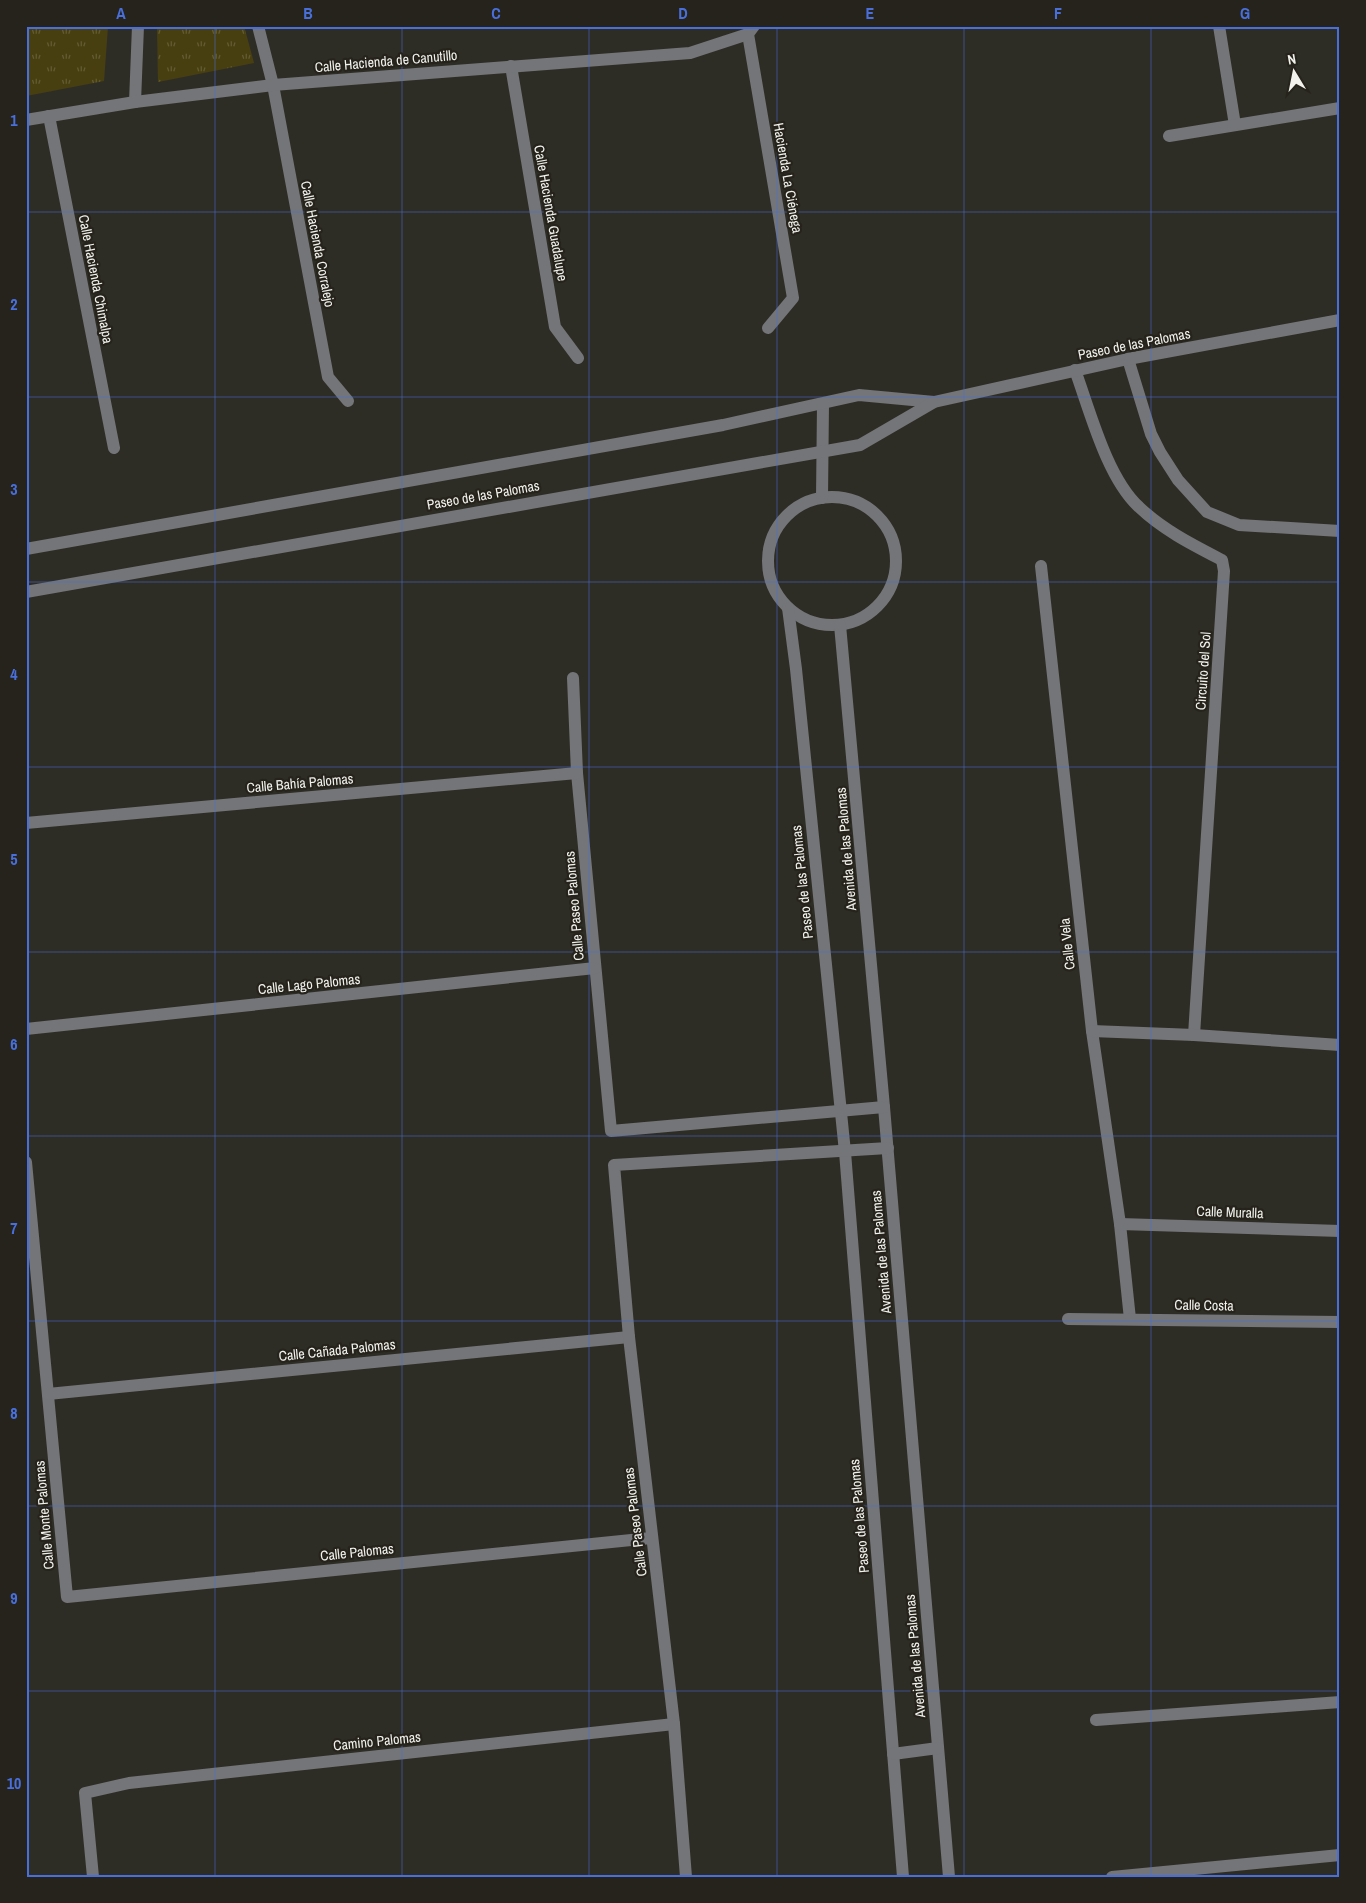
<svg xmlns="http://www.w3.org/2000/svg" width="1366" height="1903" font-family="'Archivo Narrow',sans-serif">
<defs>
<pattern id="grass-tufts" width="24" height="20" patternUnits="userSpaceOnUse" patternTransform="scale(1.25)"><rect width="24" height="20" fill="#483f10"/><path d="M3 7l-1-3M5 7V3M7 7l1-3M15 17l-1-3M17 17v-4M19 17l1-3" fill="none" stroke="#635b33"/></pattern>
</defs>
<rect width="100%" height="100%" fill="#2e2d25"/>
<g fill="url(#grass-tufts)">
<path d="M26,26h82l-4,55 -78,15z"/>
<path d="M157,26h87l10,37 -96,19z"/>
</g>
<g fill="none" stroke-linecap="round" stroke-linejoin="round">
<g stroke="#737579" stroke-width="12">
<path d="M258,26l15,59 55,292 20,24"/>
<path d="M754,26l-6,8 45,264 -25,30"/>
<path d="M1219,26l16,99"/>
<path d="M511,66l44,261 23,31"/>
<path d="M135,102l3,-76"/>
<path d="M49,116l65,332"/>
<path d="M26,120l109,-18 138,-17 417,-32 58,-19"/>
<path d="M1169,136l171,-28"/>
<path d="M1128,359l23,75 9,18 18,28 29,32 32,13 101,6"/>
<path d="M1075,370c15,41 32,108 64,137 24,23 54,38 83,53l2,11 -30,464"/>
<circle cx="832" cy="561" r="64"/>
<path d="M822,498l1,-94"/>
<path d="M26,549l697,-124 136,-30 75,7"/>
<path d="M1041,566l51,465 28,193 10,95"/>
<path d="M26,592l834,-147 74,-43 194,-43 212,-39"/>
<path d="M788,608l8,61 49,483 58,725"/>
<path d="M840,625l44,482 65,770"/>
<path d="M573,678l4,95 34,358 273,-24"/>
<path d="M26,823l551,-50"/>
<path d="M26,1029l569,-61"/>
<path d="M1092,1031l102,4 146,10"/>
<path d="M26,1162l41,435 584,-59"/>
<path d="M1120,1224l220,7"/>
<path d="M1068,1319l272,3"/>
<path d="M48,1394l581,-57"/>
<path d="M1096,1720l244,-18"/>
<path d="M893,1754l45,-6"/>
<path d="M93,1877l-8,-84 44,-10 545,-59"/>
<path d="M686,1877l-12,-153 -45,-387 -15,-172 274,-17"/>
<path d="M1112,1877l228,-22"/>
</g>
</g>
<path fill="none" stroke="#486fdc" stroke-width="1" stroke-opacity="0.55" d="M215,26v1851M402,26v1851M589,26v1851M777,26v1851M964,26v1851M1151,26v1851M26,212h1314M26,397h1314M26,582h1314M26,767h1314M26,952h1314M26,1136h1314M26,1321h1314M26,1506h1314M26,1691h1314"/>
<g text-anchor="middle" stroke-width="4.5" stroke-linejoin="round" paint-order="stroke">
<g font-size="14" fill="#f2f1ec" stroke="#25231b">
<text transform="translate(386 61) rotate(-5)" y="5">Calle Hacienda de Canutillo</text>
<text transform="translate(788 178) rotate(80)" y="5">Hacienda La Ciénega</text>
<text transform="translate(551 213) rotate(80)" y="5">Calle Hacienda Guadalupe</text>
<text transform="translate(318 244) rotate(79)" y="5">Calle Hacienda Corralejo</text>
<text transform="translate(96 279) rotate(79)" y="5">Calle Hacienda Chimalpa</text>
<text transform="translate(1134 344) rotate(-11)" y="5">Paseo de las Palomas</text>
<text transform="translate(483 495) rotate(-10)" y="5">Paseo de las Palomas</text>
<text transform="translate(1203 671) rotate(-86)" y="5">Circuito del Sol</text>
<text transform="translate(300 783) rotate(-5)" y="5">Calle Bahía Palomas</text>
<text transform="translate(846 849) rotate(-95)" y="5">Avenida de las Palomas</text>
<text transform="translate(802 882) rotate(-96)" y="5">Paseo de las Palomas</text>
<text transform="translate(574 906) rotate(-95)" y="5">Calle Paseo Palomas</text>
<text transform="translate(1067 944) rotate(-96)" y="5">Calle Vela</text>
<text transform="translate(309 984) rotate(-6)" y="5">Calle Lago Palomas</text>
<text transform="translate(1230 1212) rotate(2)" y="5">Calle Muralla</text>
<text transform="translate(881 1252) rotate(-95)" y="5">Avenida de las Palomas</text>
<text transform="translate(1204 1305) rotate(1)" y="5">Calle Costa</text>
<text transform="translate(337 1350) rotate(-6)" y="5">Calle Cañada Palomas</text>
<text transform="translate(44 1515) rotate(-95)" y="5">Calle Monte Palomas</text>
<text transform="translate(859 1516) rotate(-95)" y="5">Paseo de las Palomas</text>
<text transform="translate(635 1522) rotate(-97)" y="5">Calle Paseo Palomas</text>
<text transform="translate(357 1552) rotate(-6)" y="5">Calle Palomas</text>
<text transform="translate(915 1656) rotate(-95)" y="5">Avenida de las Palomas</text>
<text transform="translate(377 1741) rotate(-6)" y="5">Camino Palomas</text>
</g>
</g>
<rect width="1366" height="1903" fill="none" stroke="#25231b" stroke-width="55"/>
<g transform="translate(1294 72) rotate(350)" stroke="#25231b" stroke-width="4" paint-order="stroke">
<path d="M0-4L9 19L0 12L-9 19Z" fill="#f2f1ec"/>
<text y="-8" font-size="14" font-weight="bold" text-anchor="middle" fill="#f2f1ec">N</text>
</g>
<rect x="28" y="28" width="1310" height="1848" fill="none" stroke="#486fdc" stroke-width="2"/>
<g font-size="16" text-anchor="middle" font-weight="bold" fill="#486fdc">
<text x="121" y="19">A</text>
<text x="308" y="19">B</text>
<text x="496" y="19">C</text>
<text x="683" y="19">D</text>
<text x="870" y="19">E</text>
<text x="1058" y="19">F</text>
<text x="1245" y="19">G</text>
<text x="14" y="126">1</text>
<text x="14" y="310">2</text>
<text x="14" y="495">3</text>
<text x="14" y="680">4</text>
<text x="14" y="865">5</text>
<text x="14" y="1050">6</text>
<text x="14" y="1234">7</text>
<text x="14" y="1419">8</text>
<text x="14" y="1604">9</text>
<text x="14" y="1789">10</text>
</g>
</svg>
